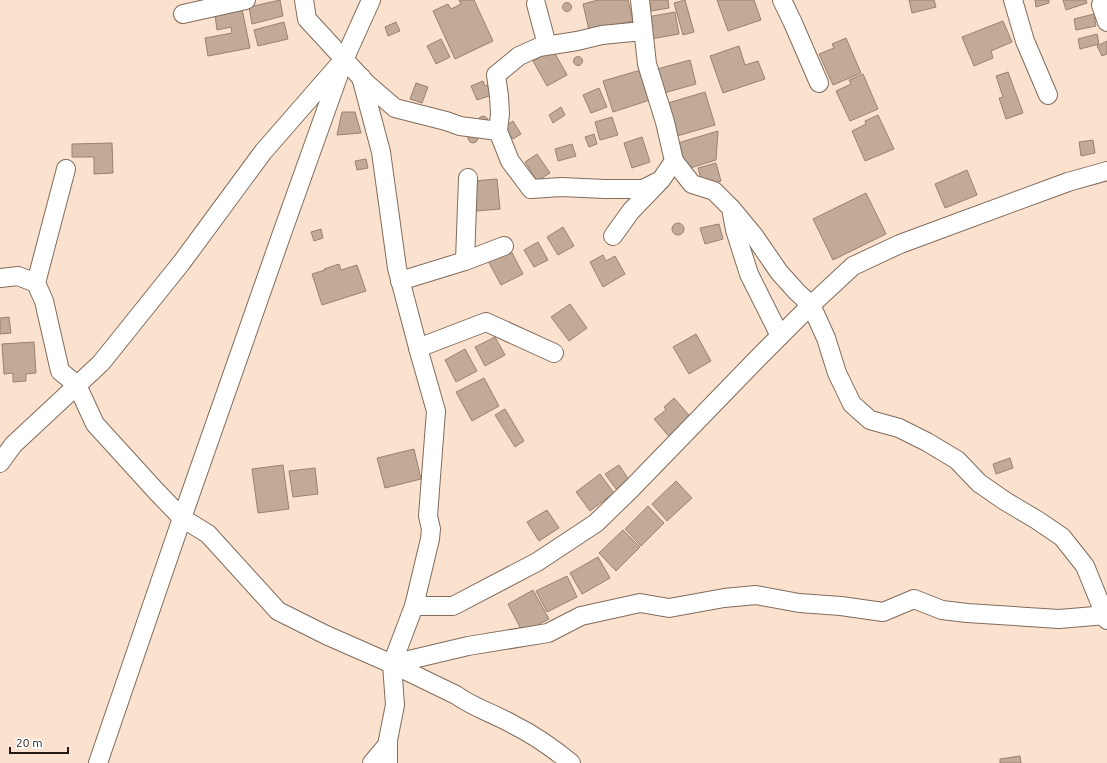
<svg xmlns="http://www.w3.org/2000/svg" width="1107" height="763" font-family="Ubuntu,sans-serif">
<rect width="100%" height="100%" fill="#fbe2cf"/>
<g fill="#c1aa97" stroke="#988270">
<path d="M280,0l3,16 -31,8 -3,-17z"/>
<path d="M459,0h15l19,41 -38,18 -22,-48 15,-7 3,5 10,-5z"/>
<path d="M598,0h30l5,21 -44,9 -6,-26z"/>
<path d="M649,0h19l1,8 -18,3z"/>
<path d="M685,0l9,32 -11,3 -9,-32z"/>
<path d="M717,0h37l7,20 -33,11z"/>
<path d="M909,0h25l2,7 -24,6z"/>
<path d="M1035,0h14v3l-13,4z"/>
<path d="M1063,0h23l1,3 -21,7z"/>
<circle cx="567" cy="7" r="4.5"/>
<path d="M242,9l8,39 -42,8 -3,-18 27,-5 -1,-6 -14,3 -2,-15z"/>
<path d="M675,12l4,22 -28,5 -4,-22z"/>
<path d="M1094,14l2,12 -20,4 -2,-11z"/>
<path d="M1003,21l9,21 -21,9 2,7 -19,8 -12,-29z"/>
<path d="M284,22l4,17 -30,7 -4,-16z"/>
<path d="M396,22l4,9 -12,5 -3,-9z"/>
<path d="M1097,34l2,10 -19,5 -2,-10z"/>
<path d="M846,38l15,35 -28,12 -14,-31 15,-6 -2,-4z"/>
<path d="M441,39l9,18 -14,7 -9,-18z"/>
<path d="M1107,41v13l-5,2 -5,-10z"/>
<path d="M739,46l6,19 13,-4 7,18 -42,14 -13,-37z"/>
<path d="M553,50l14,25 -20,11 -14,-25z"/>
<circle cx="578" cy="61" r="4.5"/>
<path d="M690,60l6,24 -32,9 -7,-24z"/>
<path d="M644,69l9,30 -40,13 -10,-31z"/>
<path d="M1008,72l15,41 -17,6 -7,-21 4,-1 -7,-21z"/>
<path d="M863,74l15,35 -28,12 -14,-30 15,-7 -2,-4z"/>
<path d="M483,81l2,5 3,-1 4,10 -15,5 -6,-14z"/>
<path d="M416,83l12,4 -6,16 -12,-4z"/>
<path d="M599,88l8,19 -16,6 -8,-18z"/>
<path d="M705,92l10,33 -38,11 -9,-33z"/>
<path d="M561,107l4,8 -12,8 -4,-8z"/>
<path d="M342,112h13l6,21 -24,2z"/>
<path d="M878,115l16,34 -29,12 -13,-30 14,-7 -1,-3z"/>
<path d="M484,116l3,2 1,4 -10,-2 2,-3z"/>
<path d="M612,117l6,18 -18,5 -5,-18z"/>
<path d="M513,121l8,13 -8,5 -9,-12z"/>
<path d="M718,131l-2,29 -29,9 -9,-26z"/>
<path d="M594,134l3,10 -8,3 -4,-10z"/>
<path d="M468,136h10v3l-2,3 -3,1 -3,-1 -2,-3z"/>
<path d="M642,137l8,25 -18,6 -8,-25z"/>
<path d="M1093,140l2,13 -14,3 -2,-14z"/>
<path d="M112,143l1,30 -19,1v-17h-22v-13z"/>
<path d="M572,144l4,12 -18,5 -3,-12z"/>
<path d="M537,154l13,19 -13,8 -12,-19z"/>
<path d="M366,159l2,9 -11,2 -2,-9z"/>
<path d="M716,163l5,18 -18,5 -5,-18z"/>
<path d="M967,170l10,25 -32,13 -10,-24z"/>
<path d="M497,179l3,30 -24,2 -3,-30z"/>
<path d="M866,193l20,41 -53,26 -20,-41z"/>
<circle cx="678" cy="229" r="6"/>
<path d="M719,224l4,15 -18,5 -5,-16z"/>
<path d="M563,227l11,19 -16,9 -11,-18z"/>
<path d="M321,229l2,9 -9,3 -3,-9z"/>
<path d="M538,242l10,18 -14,7 -10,-17z"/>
<path d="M509,247l14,27 -22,11 -14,-26z"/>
<path d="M603,255l3,6 9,-5 10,18 -22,13 -13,-25z"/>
<path d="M339,264l2,6 16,-5 9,26 -44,14 -10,-31 13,-4 -1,-1z"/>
<path d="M570,304l17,24 -18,13 -18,-24z"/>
<path d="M9,317l2,16 -11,1v-16z"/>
<path d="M696,334l15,27 -22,13 -16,-27z"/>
<path d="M495,337l10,18 -20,11 -10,-19z"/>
<path d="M34,342l2,31 -10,1v7l-13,1v-9l-9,1 -2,-30z"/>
<path d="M465,349l12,22 -21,11 -11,-22z"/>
<path d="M484,378l15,28 -27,15 -16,-29z"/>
<path d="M674,398l20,23 -22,19 -18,-21 12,-9 -2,-3z"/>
<path d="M505,409l19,32 -9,6 -20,-32z"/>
<path d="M414,449l7,30 -36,9 -8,-30z"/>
<path d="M1010,458l3,10 -17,6 -3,-10z"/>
<path d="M283,465l6,44 -31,4 -6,-44z"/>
<path d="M619,465l10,15 -13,9 -11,-15z"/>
<path d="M315,468l3,26 -25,3 -4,-26z"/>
<path d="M600,474l14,19 -24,18 -14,-19z"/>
<path d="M676,481l16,17 -25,23 -15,-17z"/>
<path d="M648,506l16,17 -23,23 -16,-17z"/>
<path d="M547,510l12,18 -20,13 -12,-19z"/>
<path d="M623,530l17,17 -24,24 -17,-18z"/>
<path d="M598,557l12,21 -28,16 -12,-21z"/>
<path d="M567,576l10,21 -30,15 -11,-21z"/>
<path d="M533,590l16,29 -26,14 -15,-29z"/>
<path d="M1020,756l1,7h-21v-4z"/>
</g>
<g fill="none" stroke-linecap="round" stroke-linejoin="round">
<defs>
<g id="street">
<path d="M304,0l3,19 59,64 29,25 51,13 14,5 38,5"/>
<path d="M640,0l7,64 18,58 9,39 -13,19 -18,9h-38l-44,-2 -30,2 -21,-28 -12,-30 2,-17 -1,-18 -3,-21 23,-19 20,-9 38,-6 25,-6 41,-4"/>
<path d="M782,0l11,23 26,60"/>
<path d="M1013,0l12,41 23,54"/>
<path d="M1103,0l-2,5 6,17"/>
<path d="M536,4l11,41"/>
<path d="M183,14l63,-14"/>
<path d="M361,77l20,75 16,116 23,87 16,56 -8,105 3,13 -1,10 -16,67 -22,58 3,41 -7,35v23"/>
<path d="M674,161l18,23 22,7 17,17 4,22 14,44 31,62"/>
<path d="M731,208l24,29 24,35 18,20 14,13 15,33 11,35 15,31 18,16 29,8 28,14 30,18 22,23 26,18 32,19 25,17 23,29 22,54"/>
<path d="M613,236l18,-25 27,-28"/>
<path d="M465,261l3,-83"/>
<path d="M0,278l18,-2 18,7 8,18 16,70 17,14 18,39 61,67 26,27 26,16 70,77 48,24 66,29 64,31c18,13 39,19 58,30 20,10 40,24 57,38"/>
<path d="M400,281l65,-20 39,-15"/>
<path d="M36,283l30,-114"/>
<path d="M418,348l68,-26 68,31"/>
<path d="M0,463l13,-18 88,-82 81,-101 81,-110 75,-86"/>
<path d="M414,606h39l84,-44 59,-39 35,-34 128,-132 52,-52 42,-39 47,-22 168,-62 39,-11"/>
<path d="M392,664l76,-18 80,-13 33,-17 59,-13 29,5 55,-10 32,-3 43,8 42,3 42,6 31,-13 28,11 25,3 92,6 48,-4"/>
<path d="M98,763l84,-245 99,-282 63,-176 27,-60"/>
<path d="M372,763l16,-19"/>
</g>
</defs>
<use href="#street" stroke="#816b5b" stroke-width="20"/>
<use href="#street" stroke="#fff" stroke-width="18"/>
</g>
<path d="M10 747v6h58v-6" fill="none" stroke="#221a13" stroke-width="2"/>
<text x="16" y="747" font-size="12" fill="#221a13" stroke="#ffffff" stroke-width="3" paint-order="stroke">20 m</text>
</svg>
